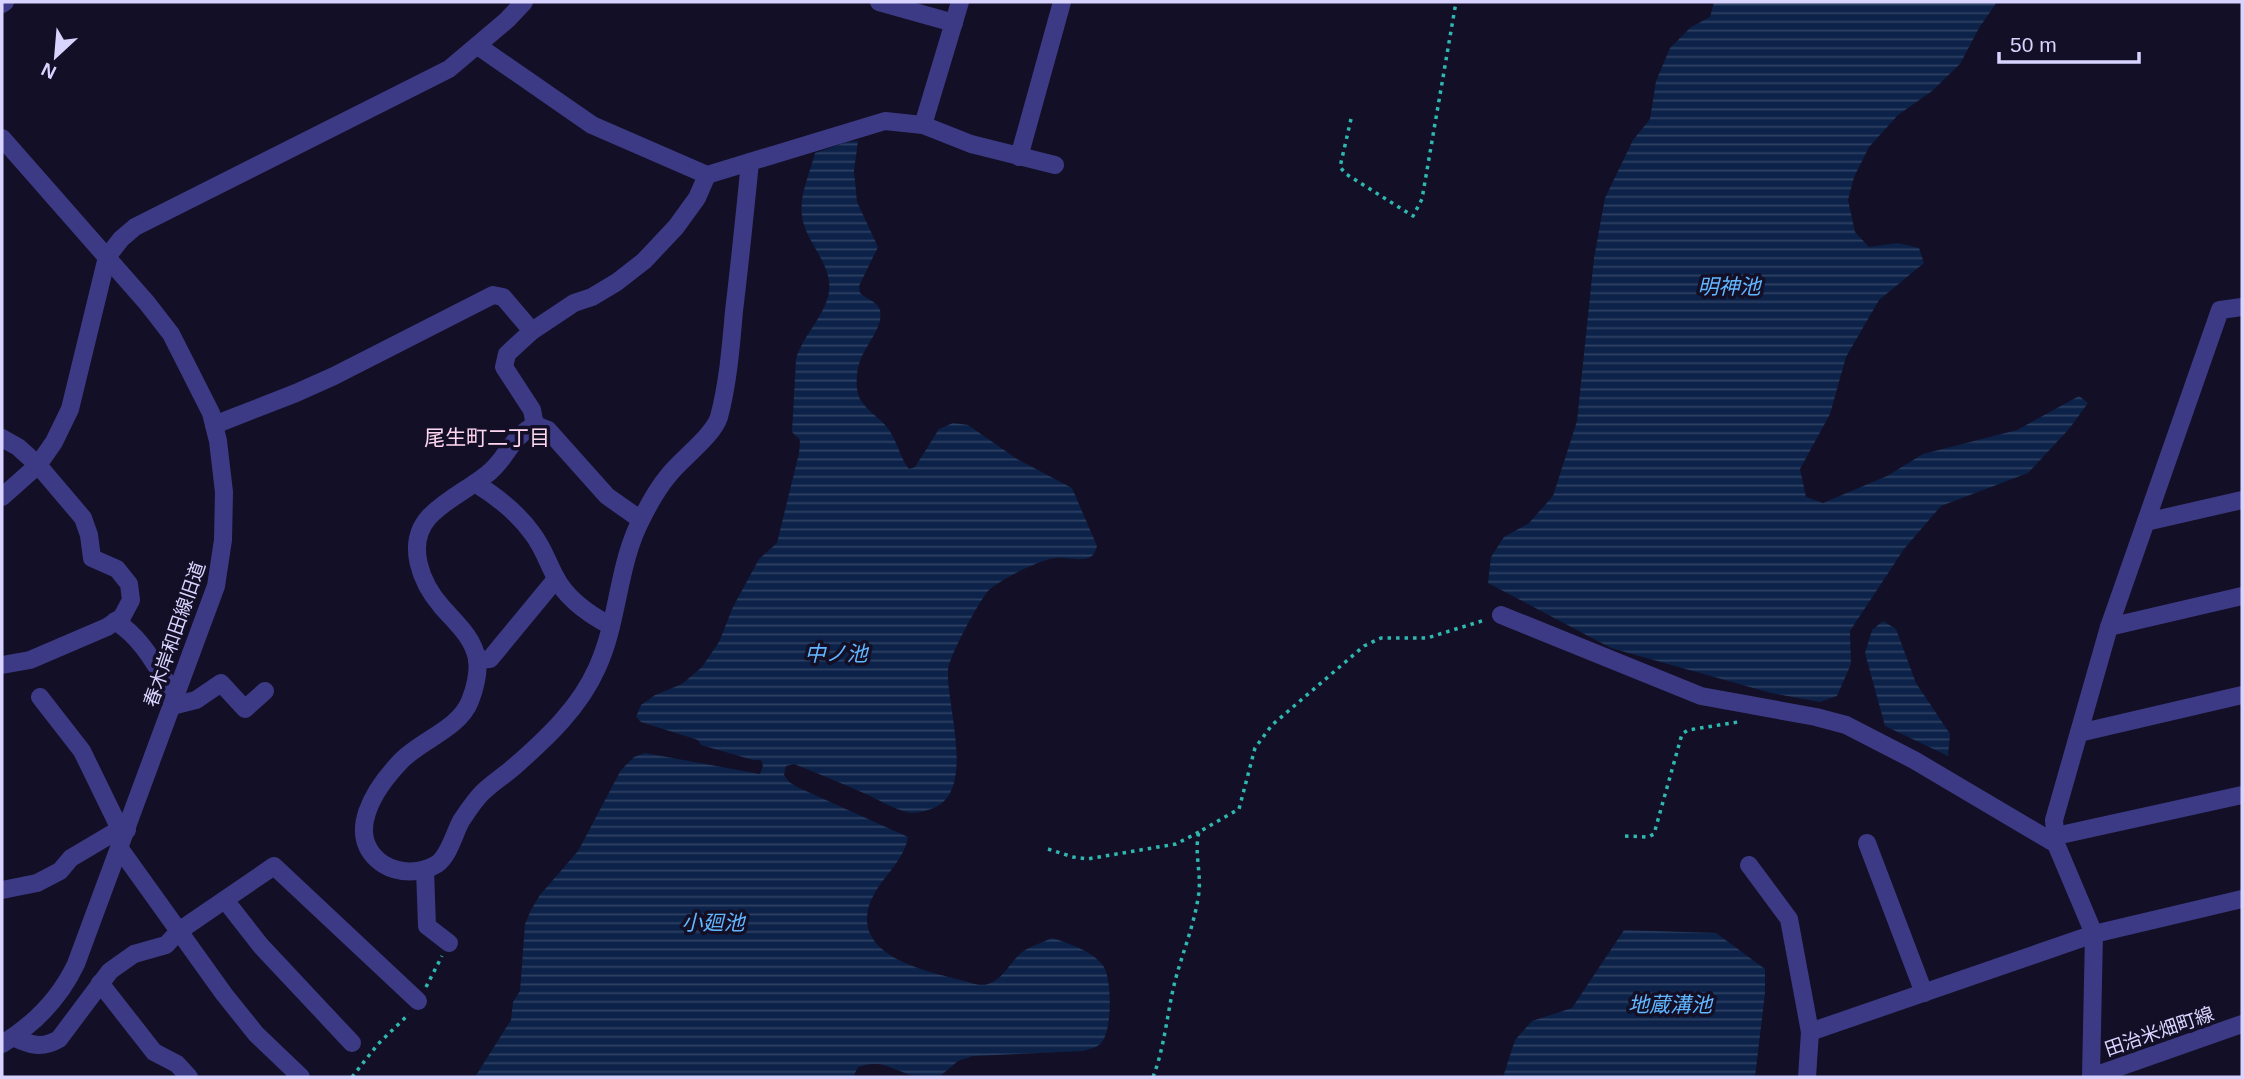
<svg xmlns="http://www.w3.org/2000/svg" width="2244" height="1079" font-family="Helvetica,'Noto Sans JP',sans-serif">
<defs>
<pattern id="water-rules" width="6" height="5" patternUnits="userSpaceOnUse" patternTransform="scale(1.75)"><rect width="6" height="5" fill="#0c2248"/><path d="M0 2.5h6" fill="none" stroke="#2f4163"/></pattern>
</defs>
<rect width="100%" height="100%" fill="#130f26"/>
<g fill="url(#water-rules)">
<path d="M1714,2h283l-18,26 -19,36 -28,27 -34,24 -29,32 -15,30 -6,23 7,32 14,15 29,-4 21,5 5,15 -45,37 -33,57 -16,57 -30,55 6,28 17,6 64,-27 36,-22 94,-24 62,-34 9,7 -19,26 -41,44 -87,33 -37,43 -54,82 1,33 -14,32 -17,6 -49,-9 -160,-45 -123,-65 3,-26 13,-20 25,-14 24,-27 24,-75 17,-163 11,-60 28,-58 17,-21 6,-38 14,-33 21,-21 19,-10z"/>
<path d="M858,141l-4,30 3,31 21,45 -19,39 1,7c6,6 17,8 20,17 4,17 -15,36 -20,51 -3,8 -4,18 -3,27 1,18 19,26 29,38 11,13 13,30 23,43l6,-2 24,-38 14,-6 15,2 49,34 55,29 25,58c-2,6 -3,10 -9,12 -10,3 -22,-1 -32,0 -15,1 -55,21 -67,32 -10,11 -40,66 -41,80 -2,37 31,127 -20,140 -6,2 -15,4 -21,2 -13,-3 -26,-11 -39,-17 -24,-11 -49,-21 -74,-31l-8,2 -2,9 5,7 8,5 111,50c-5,30 -39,48 -41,80 -2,41 59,54 90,62 9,2 22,8 31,5 15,-5 20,-19 31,-29 7,-8 23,-12 33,-17 16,5 43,14 52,29 8,14 9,68 -5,78 -4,3 -11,4 -15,6l-111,5 -15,5 -19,16c-8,0 -17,1 -24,-1 -22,-5 -32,-18 -57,-9l-5,10h-378l36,-57 2,-18 7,-11 5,-67 6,-14 9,-15 38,-44 43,-81 13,-13 11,-4 115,21 3,-8 -2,-6h-8l-52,-15 -3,-5 -57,-18 -5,-5 5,-12 14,-10 27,-11 20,-17 17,-25 14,-35 26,-48 18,-16 22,-90 1,-13 -8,-8 4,-73c7,-24 28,-41 33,-67 4,-28 -24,-50 -27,-76 -3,-21 8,-43 13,-63l32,-11z"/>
<path d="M1883,621l13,8 20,54 34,51 -2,22 -63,-30 -20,-73 7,-23z"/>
<path d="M1624,930l92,3 49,36v24l-10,84h-252l12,-37 17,-19 40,-13z"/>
</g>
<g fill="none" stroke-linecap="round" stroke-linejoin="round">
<g stroke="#2fb8b0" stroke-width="3.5" stroke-dasharray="3.5 5" stroke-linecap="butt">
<path d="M1351,119l-11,48 6,7 67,42 9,-17 34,-197"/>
<path d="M1625,836l23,1 6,-3 28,-100 6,-4 50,-8"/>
<path d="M1048,849l25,8 14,2 89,-15 23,-12"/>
<path d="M426,987l16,-31"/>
<path d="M352,1077l26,-33 31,-30"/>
<path d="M1153,1077c12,-31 14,-64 22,-96 8,-30 20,-58 24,-89 2,-21 -5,-40 0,-60l40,-23 16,-61 17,-23 92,-79 17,-8h46l58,-18"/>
</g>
<g stroke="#3d3a85" stroke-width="18">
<path d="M879,2l75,21"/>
<path d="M2,4l3,-2"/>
<path d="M478,46l114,79 115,50 178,-54 38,4 48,19 84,21"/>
<path d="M923,125l37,-123"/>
<path d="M2,138l145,165 24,31 40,79 7,28 6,51 -1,48 -7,46 -140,378c-16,34 -43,61 -74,80"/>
<path d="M1019,157l43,-155"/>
<path d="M214,425l82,-32 38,-17 159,-81 10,2 29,34"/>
<path d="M535,425l-3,-15 -28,-43 3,-13 25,-23 42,-28 18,-6 25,-15 27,-21 32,-34 21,-29 10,-23"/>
<path d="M2,438l16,9 20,18 45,53 6,17 3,23 25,11 12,15 2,16 -9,17 -15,10 -77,33 -28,5"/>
<path d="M475,483c21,13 42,29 57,50 11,14 15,28 23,43 11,23 35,39 56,50"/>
<path d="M2,497l36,-32 16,-23 16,-33 37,-152 14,-18 14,-12 314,-158 58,-49 17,-18"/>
<path d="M641,520l-34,-24 -59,-66 -13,-5c-26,13 -28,35 -49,50 -19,15 -40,24 -57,42 -24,27 -8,66 13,90 14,16 31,30 35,52 2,13 -2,30 -7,42 -11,28 -49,39 -69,60 -25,26 -59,75 -18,103 16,10 38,10 54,0 12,-8 17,-30 24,-43 6,-9 13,-20 21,-28 10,-10 23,-18 33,-27 32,-28 65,-59 82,-98 22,-47 20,-103 45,-150 7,-14 16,-30 26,-42 13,-17 45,-40 51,-59 9,-34 12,-71 15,-106 6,-49 11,-99 16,-149"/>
<path d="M2146,522l96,-22"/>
<path d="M1501,615l200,81 115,21 30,8 68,35 142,84"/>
<path d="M115,621c29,18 42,48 61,76"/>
<path d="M2109,627l133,-31"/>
<path d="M477,660l13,-1 66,-80"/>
<path d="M40,697l42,54 38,78"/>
<path d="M172,706l24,-6 25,-17 24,26 20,-18"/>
<path d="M2079,733l163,-38"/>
<path d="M2056,836l186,-41"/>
<path d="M1867,843l57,150"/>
<path d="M120,849l104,145 32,40 45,43"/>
<path d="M1749,865l40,54 21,113"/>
<path d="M425,870l2,56 22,17"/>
<path d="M2,890l35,-7 23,-12 11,-13 49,-29 7,1"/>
<path d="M225,900l36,46 91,97"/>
<path d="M100,983l54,69 23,12 12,13"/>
<path d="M13,1037c17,8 29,12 46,2l51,-68 24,-17 32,-9 13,-14 95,-65 144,135"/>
<path d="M1807,1077l3,-45 284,-98 148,-35"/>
<path d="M2091,1077l3,-143 -38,-90 -2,-24 55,-193 111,-317 22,-3"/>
<path d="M2091,1077l151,-53"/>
</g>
</g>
<g text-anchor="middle" stroke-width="7" stroke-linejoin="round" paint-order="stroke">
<g font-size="19" fill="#d9d4ff" stroke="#130f26">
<text transform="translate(174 634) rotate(-71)" y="7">春木岸和田線旧道</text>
<text transform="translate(2159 1031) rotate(-19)" y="7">田治米畑町線</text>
</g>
<g font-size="21" font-style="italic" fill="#62b6ff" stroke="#130f26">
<text x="1729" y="294">明神池</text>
<text x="836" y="661">中ノ池</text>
<text x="713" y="930">小廻池</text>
<text x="1670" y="1012">地蔵溝池</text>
</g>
<g font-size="21" fill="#ffd6f0" stroke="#130f26">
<text x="487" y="445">尾生町二丁目</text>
</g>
</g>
<rect width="2244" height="1079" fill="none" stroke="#d9d4ff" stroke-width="7"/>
<g transform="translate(56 56) rotate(206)" stroke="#130f26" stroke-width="5" paint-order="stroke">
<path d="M0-5L12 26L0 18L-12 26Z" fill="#d9d4ff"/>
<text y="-10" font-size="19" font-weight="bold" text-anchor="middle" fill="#d9d4ff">N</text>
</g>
<path d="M1999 52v10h140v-10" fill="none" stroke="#d9d4ff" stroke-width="3.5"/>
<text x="2010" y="52" font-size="21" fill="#d9d4ff" stroke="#130f26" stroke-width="5" paint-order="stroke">50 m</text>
</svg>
